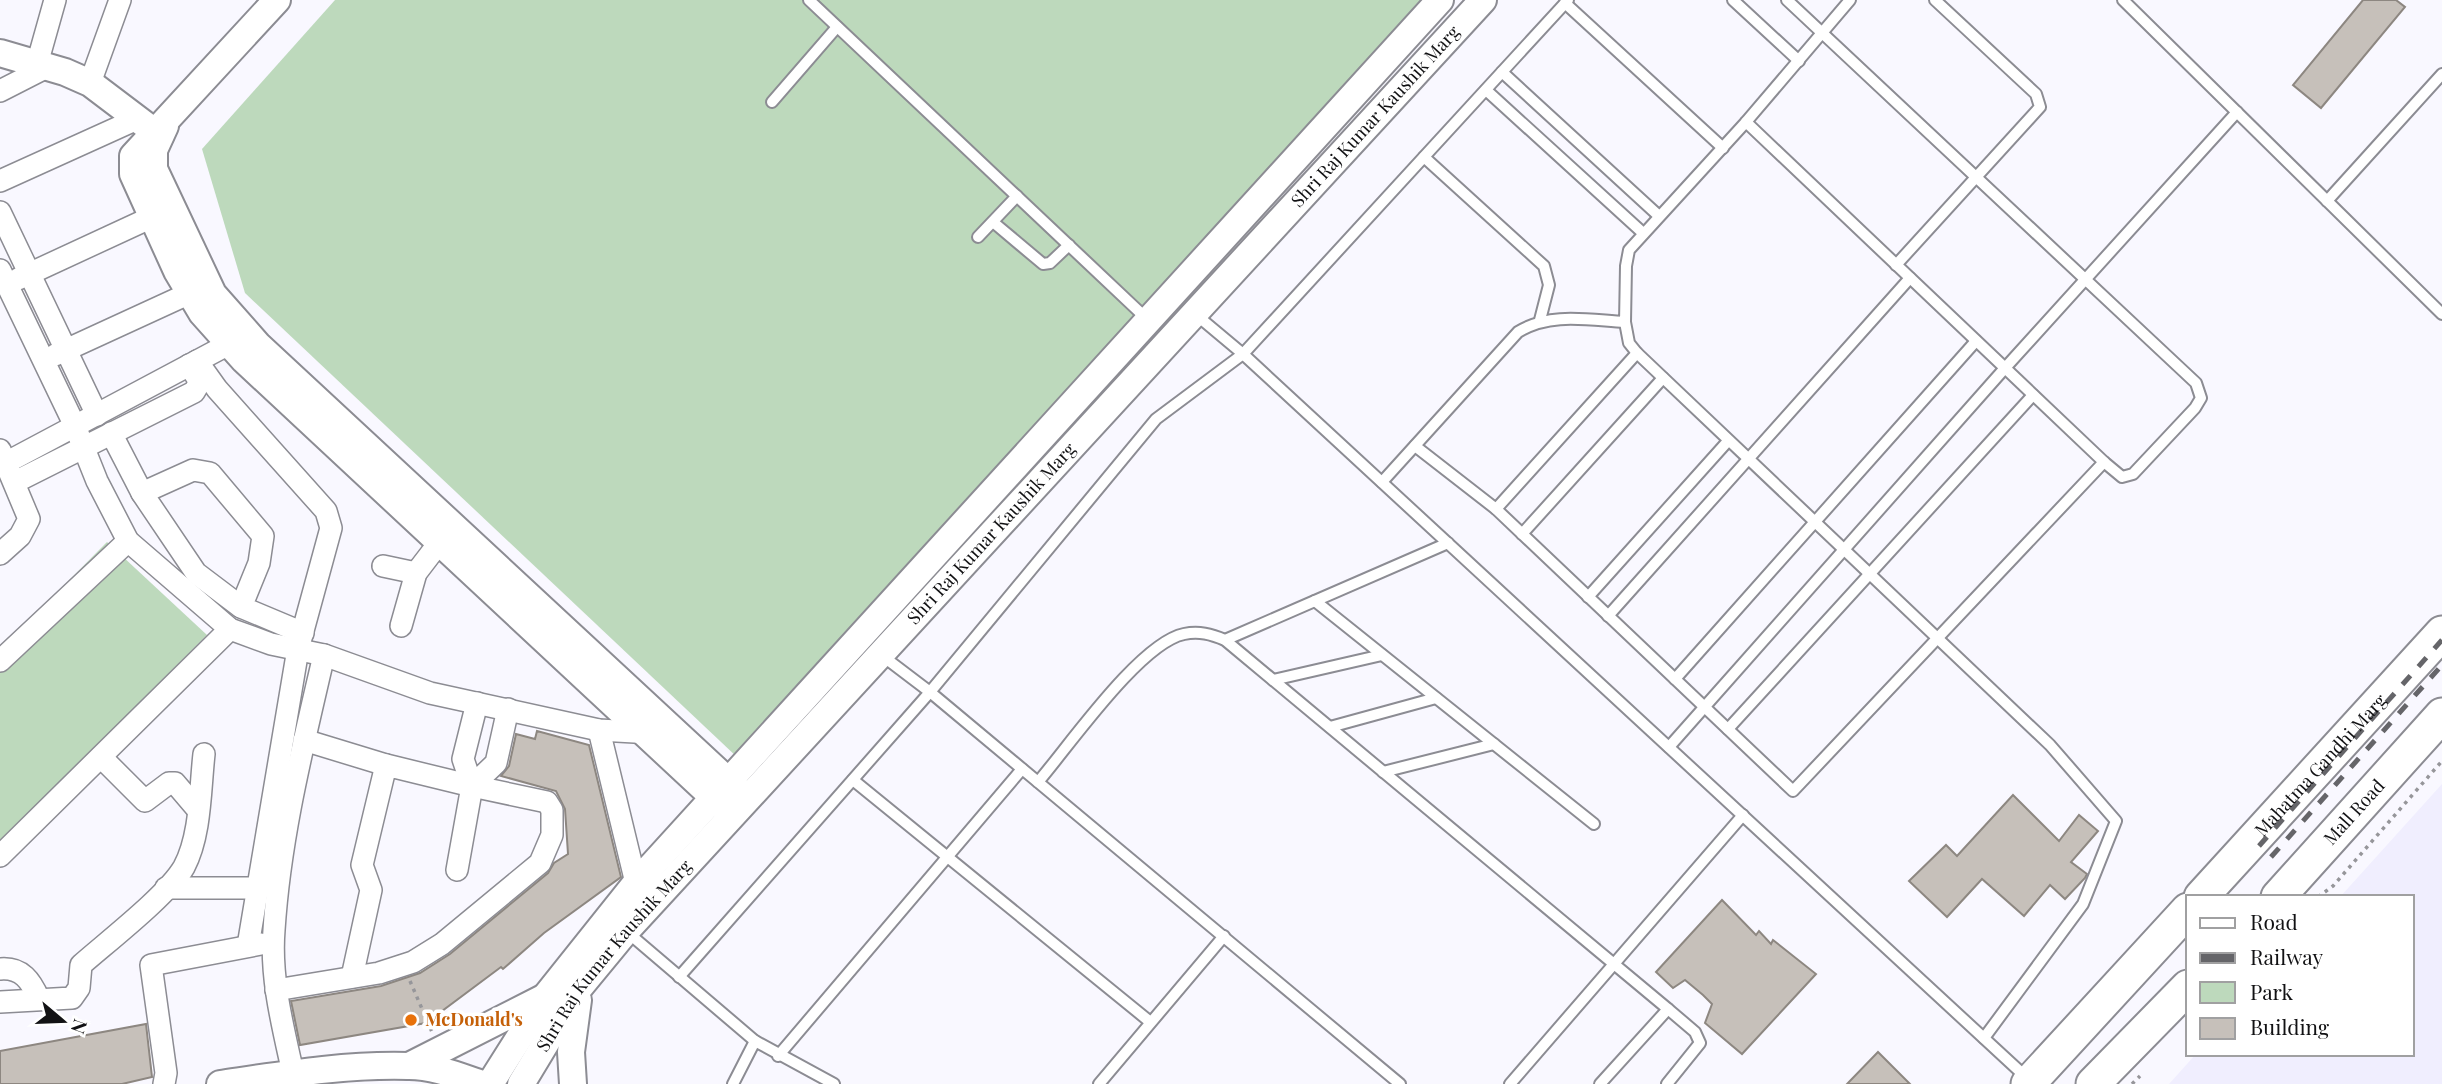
<svg xmlns="http://www.w3.org/2000/svg" width="2442" height="1084" font-family="'Playfair Display',serif">
<rect width="100%" height="100%" fill="#f9f8ff"/>
<path fill="#f0eefe" d="M2442,784v300h-273l27,-30h216v-157h-72z"/>
<g fill="#bdd9bc">
<path d="M335,0h1102l-699,758 -493,-465 -43,-144z"/>
<path d="M107,542l100,93 -207,209v-194z"/>
</g>
<g fill="#c6c0ba" stroke="#8d8781" stroke-width="2">
<path d="M2363,0h33l9,7 -84,101 -28,-23z"/>
<path d="M537,731l52,14 32,132 -77,56 -41,36 -2,-2 -75,56 -126,22 -9,-44 90,-15 39,-13 30,-19 98,-81 6,-10 14,-9 -3,-45 -9,-18 -55,-15 8,-10 7,-32 19,5z"/>
<path d="M2013,795l46,46 20,-26 19,16 -27,31 16,12 -2,4 -20,21 -15,-14 -26,31 -42,-37 -35,38 -38,-36 37,-36 11,11z"/>
<path d="M1722,900l34,35 3,-4 12,13 2,-4 43,34 -74,80 -37,-31 7,-19 -9,-9 -18,-15 -12,8 -17,-16z"/>
<path d="M146,1024l6,53 -30,7h-122v-33z"/>
<path d="M1878,1052l32,32h-63z"/>
</g>
<g fill="none" stroke-linecap="round" stroke-linejoin="round">
<defs>
<g id="service">
<path d="M809,0l339,320"/>
<path d="M1733,0l66,61"/>
<path d="M1787,0l409,383 5,15 -6,10 -62,66 -11,3 -18,-15"/>
<path d="M2123,0l319,314"/>
<path d="M1565,3l158,145"/>
<path d="M1502,72l157,144"/>
<path d="M1486,90l157,143"/>
<path d="M772,102l65,-75"/>
<path d="M1424,157l120,109 5,19 -9,35"/>
<path d="M2327,201l115,-127"/>
<path d="M993,222l50,42 7,-1 19,-18"/>
<path d="M978,237l39,-41"/>
<path d="M1896,265l144,-158 -4,-13 -101,-94"/>
<path d="M1194,313l49,41 784,724"/>
<path d="M1625,322l4,21 8,10 413,392 66,76 -33,83 -99,134"/>
<path d="M1415,446l81,63 297,282 311,-329 -358,-340"/>
<path d="M1382,482l136,-150c32,-20 70,-12 107,-10l1,-56 3,-16 117,-128 104,-122"/>
<path d="M1496,509l141,-156"/>
<path d="M1522,534l141,-156"/>
<path d="M1588,597l140,-156"/>
<path d="M1315,601l279,223"/>
<path d="M1608,616l302,-338"/>
<path d="M1225,640l223,-97"/>
<path d="M880,654l50,38 470,392"/>
<path d="M1675,679l301,-338"/>
<path d="M1273,680l109,-25"/>
<path d="M1330,727l106,-29"/>
<path d="M1728,729l305,-334"/>
<path d="M1669,747l336,-379 232,-256"/>
<path d="M1383,772l111,-28"/>
<path d="M853,780l296,241"/>
<path d="M1038,782c31,-36 102,-139 146,-148 15,-3 27,0 41,6l443,369 -68,75"/>
<path d="M626,931l129,110 79,43"/>
<path d="M679,977l251,-285 226,-273 87,-65 325,-354"/>
<path d="M778,1056l244,-287"/>
<path d="M733,1084l22,-43"/>
<path d="M1099,1084l125,-148"/>
<path d="M1510,1084l233,-269"/>
<path d="M1667,1084l33,-41 -5,-11 -27,-23"/>
</g>
<g id="minor">
<path d="M37,64l18,-64"/>
<path d="M90,83l30,-83"/>
<path d="M0,91l47,-24"/>
<path d="M0,181l137,-62"/>
<path d="M0,212l97,203"/>
<path d="M0,270l75,156 22,55 31,60 102,88 41,15 53,11 106,38 169,37 53,3"/>
<path d="M18,279l134,-62"/>
<path d="M55,355l135,-62"/>
<path d="M197,361l20,28 109,122 5,17 -33,121 -50,297"/>
<path d="M111,433l31,60 51,-23 17,3 53,63 -4,27 -18,44 62,26"/>
<path d="M0,450l29,69 -9,17 -20,18"/>
<path d="M0,466l229,-122"/>
<path d="M15,482l179,-90 6,-10 -11,-17"/>
<path d="M142,493l54,80 45,34"/>
<path d="M383,566l33,7"/>
<path d="M401,626l15,-53 23,-30"/>
<path d="M0,661l128,-120"/>
<path d="M477,703l-14,56 9,27 24,-23 12,-54"/>
<path d="M599,730l37,153"/>
<path d="M304,740l82,25"/>
<path d="M101,757l44,44 24,-18h6l23,27"/>
<path d="M0,856l230,-227"/>
<path d="M166,888h92"/>
<path d="M0,969c22,-2 31,12 39,30"/>
<path d="M352,977l19,-87 -9,-25 24,-100 86,21 -15,84"/>
<path d="M276,990l103,-17 34,-11 29,-18 98,-81 12,-28v-25l-5,-8 -75,-16"/>
<path d="M0,1002l72,-4 7,-10 2,-23c26,-23 87,-70 103,-98 17,-32 16,-78 20,-113"/>
<path d="M293,1073c-10,-46 -23,-95 -19,-143 6,-94 29,-184 50,-275"/>
<path d="M164,1084l2,-11 -15,-108 110,-21"/>
</g>
<g id="tertiary">
<path d="M277,0l-144,156v18l44,97 25,42 42,47 482,449"/>
<path d="M0,53l65,19 25,11 70,53"/>
<path d="M165,126l-11,24v19l59,125 45,51 483,448"/>
<path d="M409,1066l136,-69"/>
<path d="M220,1084c61,-9 126,-20 189,-18 25,0 49,10 73,18"/>
<path d="M490,1084l55,-87 91,-114 804,-883"/>
<path id="s1" d="M521,1084l58,-96 47,-57 857,-931"/>
<path d="M573,1084l-2,-32 7,-52"/>
</g>
<g id="primary">
<path id="s2" d="M2201,897l241,-264"/>
<path id="s3" d="M2278,897l164,-182"/>
<path d="M2028,1084l160,-174"/>
<path d="M2093,1084l95,-97"/>
</g>
</defs>
<use href="#service" stroke="#8c8c93" stroke-width="14"/>
<use href="#minor" stroke="#8c8c93" stroke-width="24"/>
<use href="#tertiary" stroke="#8c8c93" stroke-width="30"/>
<use href="#primary" stroke="#8c8c93" stroke-width="37"/>
<g stroke="#96969a" stroke-width="3.5" stroke-dasharray="3.5 5" stroke-linecap="butt">
<path d="M2318,897l15,-11 109,-125"/>
<path d="M410,981l22,51"/>
<path d="M2132,1084l8,-8"/>
</g>
<use href="#service" stroke="#fff" stroke-width="10"/>
<use href="#minor" stroke="#fff" stroke-width="21"/>
<use href="#tertiary" stroke="#fff" stroke-width="26"/>
<use href="#primary" stroke="#fff" stroke-width="33"/>
<g stroke="#656569" stroke-width="5" stroke-dasharray="12 12" stroke-linecap="butt">
<path d="M2259,846l183,-206"/>
<path d="M2271,857l171,-192"/>
</g>
</g>
<circle fill="#e8710a" stroke="#fff" stroke-width="2.5" cx="411" cy="1020" r="7"/>
<g text-anchor="middle" stroke-width="7" stroke-linejoin="round" paint-order="stroke">
<g font-size="18" fill="#121214" stroke="#fff">
<text dy="6" stroke="none"><textPath href="#s1" startOffset="1293">Shri Raj Kumar Kaushik Marg</textPath></text>
<text dy="6" stroke="none"><textPath href="#s1" startOffset="726">Shri Raj Kumar Kaushik Marg</textPath></text>
<text dy="6" stroke="none"><textPath href="#s2" startOffset="178">Mahatma Gandhi Marg</textPath></text>
<text dy="6" stroke="none"><textPath href="#s3" startOffset="114">Mall Road</textPath></text>
<text dy="6" stroke="none"><textPath href="#s1" startOffset="159">Shri Raj Kumar Kaushik Marg</textPath></text>
</g>
<g font-size="18" font-weight="bold" fill="#c56008" stroke="#fff" text-anchor="start">
<text x="425" y="1026">McDonald's</text>
</g>
</g>
<rect x="2186" y="895" width="228" height="161" fill="#ffffff" stroke="#a0a0a1" stroke-width="2"/>
<rect x="2200" y="918" width="35" height="10" fill="#ffffff" stroke="#a0a0a1" stroke-width="2"/>
<text x="2250" y="930" font-size="21" fill="#121214">Road</text>
<rect x="2200" y="953" width="35" height="10" fill="#656569" stroke="#a0a0a1" stroke-width="2"/>
<text x="2250" y="965" font-size="21" fill="#121214">Railway</text>
<rect x="2200" y="982" width="35" height="21" fill="#bdd9bc" stroke="#a0a0a1" stroke-width="2"/>
<text x="2250" y="1000" font-size="21" fill="#121214">Park</text>
<rect x="2200" y="1018" width="35" height="21" fill="#c6c0ba" stroke="#a0a0a1" stroke-width="2"/>
<text x="2250" y="1035" font-size="21" fill="#121214">Building</text>
<g transform="translate(63 1021) rotate(109)" stroke="#ffffff" stroke-width="5" paint-order="stroke">
<path d="M0-5L12 26L0 18L-12 26Z" fill="#121214"/>
<text y="-10" font-size="19" font-weight="bold" text-anchor="middle" fill="#121214">N</text>
</g>
</svg>
